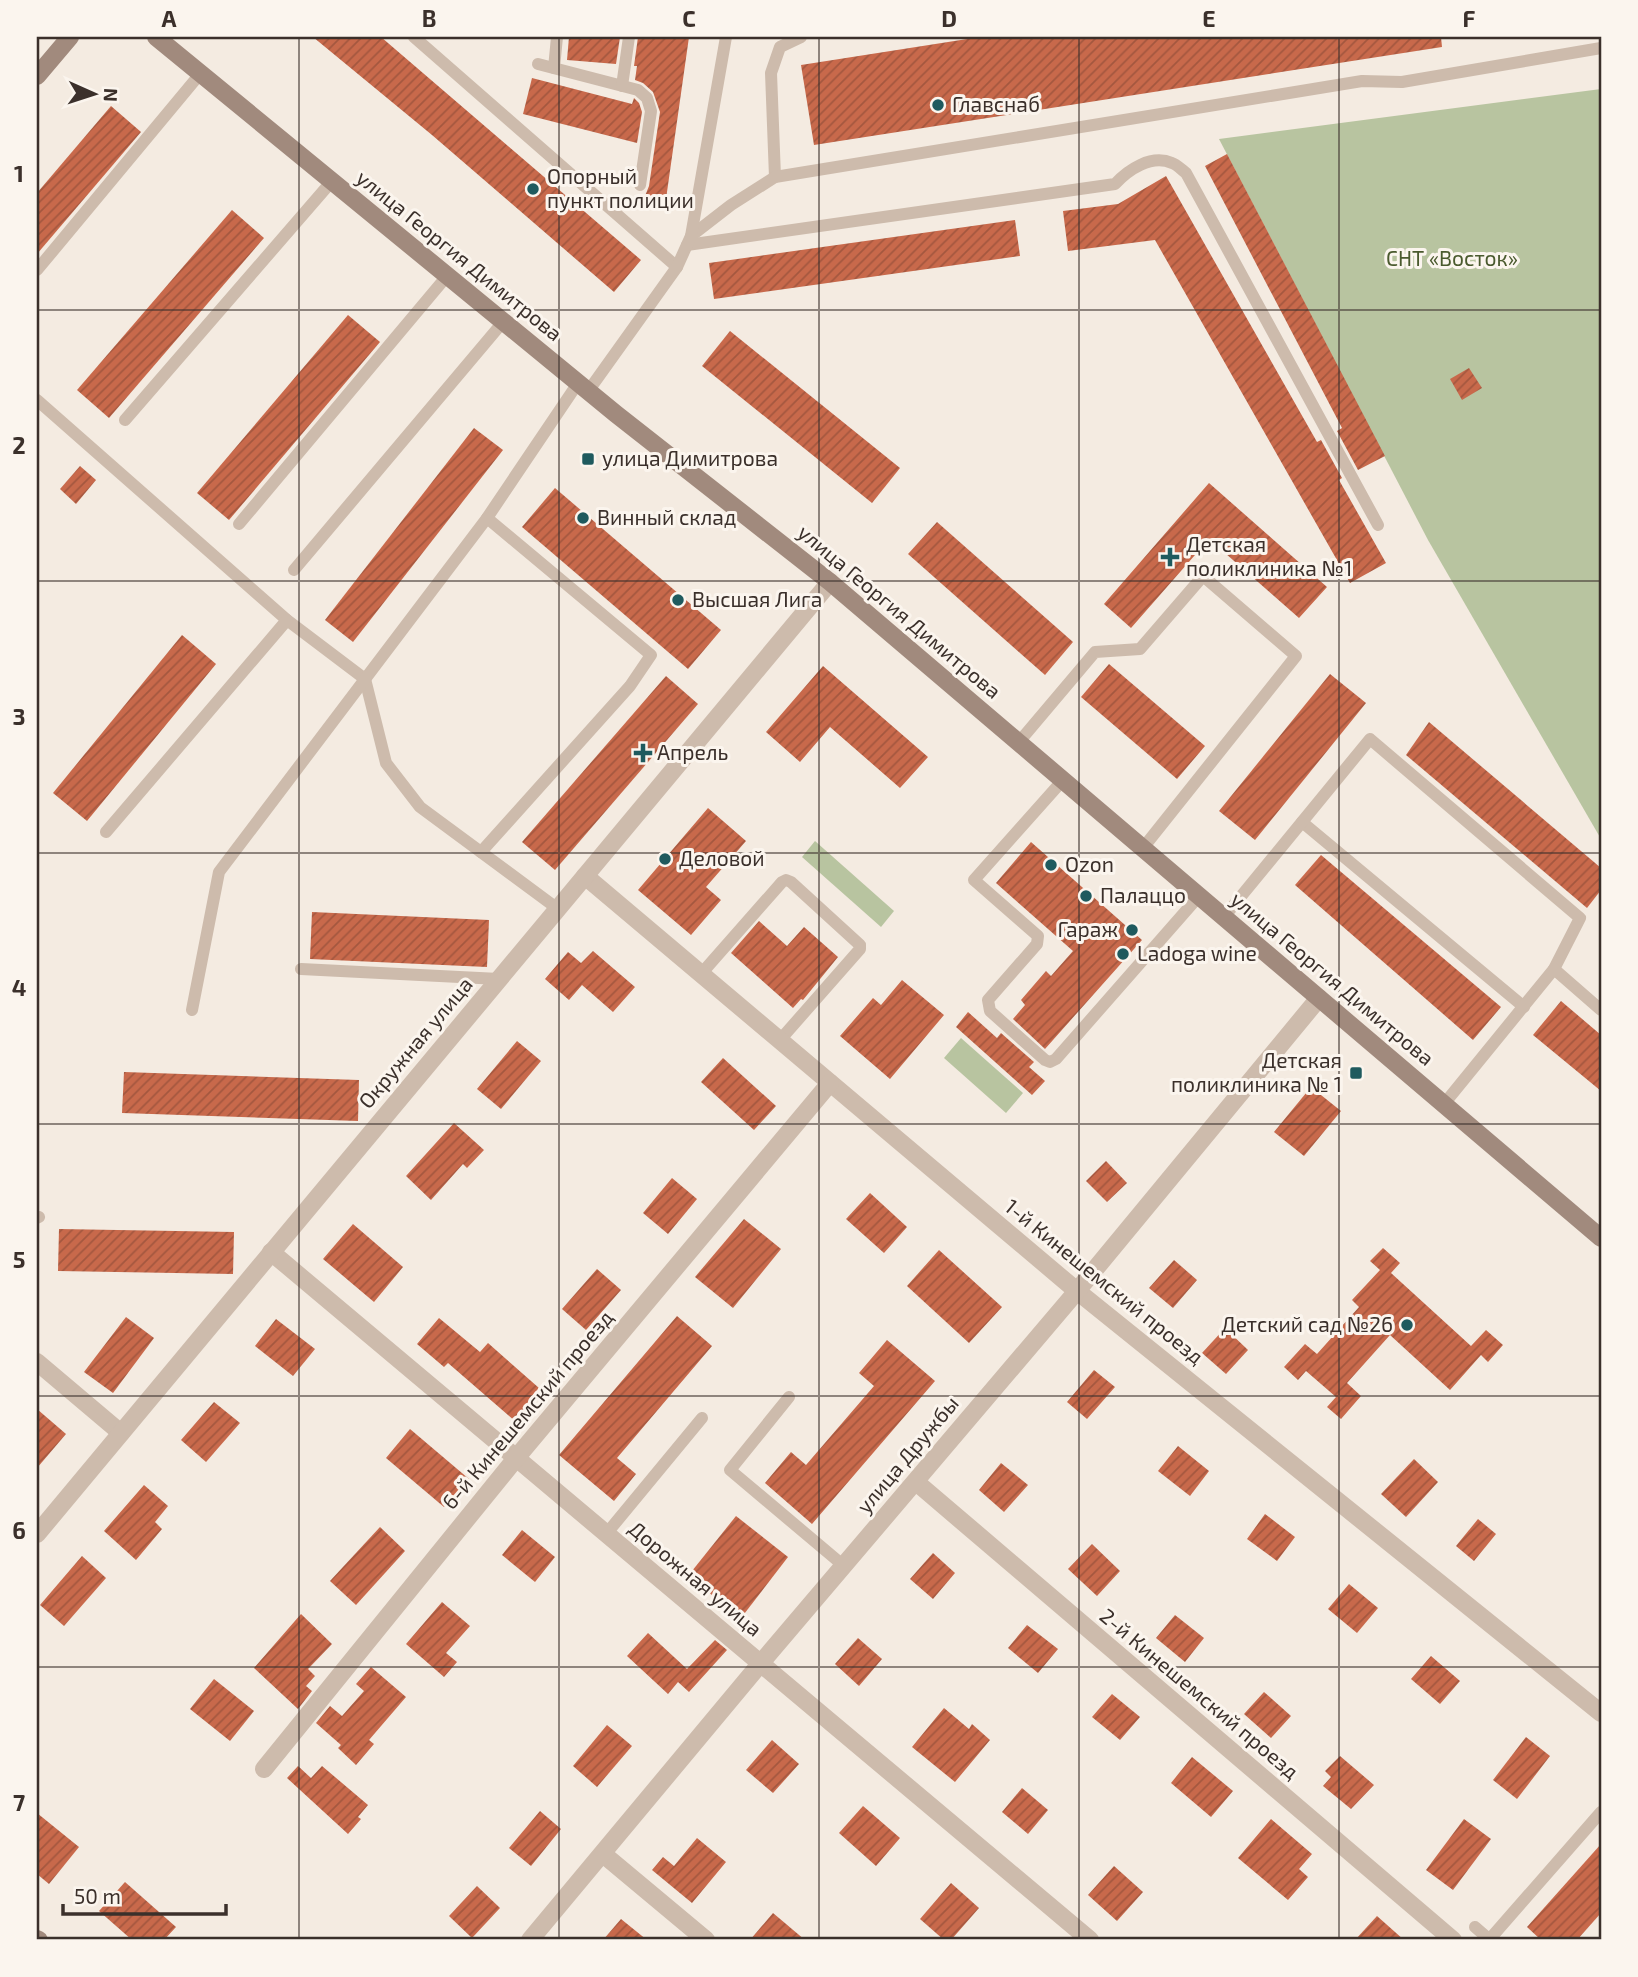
<svg xmlns="http://www.w3.org/2000/svg" width="1638" height="1977" font-family="'Exo 2',sans-serif">
<defs>
<pattern id="building-hatch" width="6" height="6" patternUnits="userSpaceOnUse" patternTransform="scale(1.75)"><rect width="6" height="6" fill="#c8694b"/><path d="M-1 1l2-2M0 6l6-6M5 7l2-2" fill="none" stroke="#a4573f"/></pattern>
</defs>
<rect width="100%" height="100%" fill="#f4ebe1"/>
<g fill="#b8c4a0">
<path d="M1601,89v750l-173,-299 -209,-401z"/>
<path d="M815,841l79,70 -13,16 -79,-70z"/>
<path d="M961,1038l62,55 -17,20 -62,-55z"/>
</g>
<g fill="url(#building-hatch)">
<path d="M313,37h68l260,223 -27,32 -182,-157z"/>
<path d="M569,37h51l-4,27 -49,-4z"/>
<path d="M638,37h51l-23,162 -21,-3 4,-10 11,-74 -7,-20 -10,-9 -8,-3 2,-14h-3z"/>
<path d="M980,37h461l1,10 -628,98 -13,-80z"/>
<path d="M532,78l100,26 2,-6 5,5 3,9 -5,31 -114,-29z"/>
<path d="M111,106l30,26 -104,122v-61z"/>
<path d="M1227,154l158,302 -27,14 -21,-39 5,-3 -137,-262z"/>
<path d="M1166,176l151,266 4,-2 21,38 -3,2 47,83 -36,20 -195,-343 -87,11 -5,-40 55,-7z"/>
<path d="M232,210l32,28 -155,180 -32,-28z"/>
<path d="M1015,220l5,36 -306,43 -5,-36z"/>
<path d="M348,315l32,27 -151,178 -32,-27z"/>
<path d="M730,331l170,137 -28,35 -170,-137z"/>
<path d="M1469,368l13,20 -20,12 -12,-21z"/>
<path d="M474,428l29,22 -150,192 -28,-22z"/>
<path d="M80,466l16,14 -20,24 -16,-15z"/>
<path d="M1209,483l118,104 -28,31 -90,-79 -78,89 -27,-24z"/>
<path d="M555,488l166,142 -33,39 -166,-142z"/>
<path d="M937,522l136,120 -28,33 -137,-121z"/>
<path d="M182,635l34,29 -129,157 -34,-28z"/>
<path d="M1109,664l96,82 -28,33 -96,-82z"/>
<path d="M823,666l105,91 -28,31 -70,-61 -30,35 -34,-30z"/>
<path d="M1330,674l36,29 -111,137 -36,-29z"/>
<path d="M666,676l32,28 -143,166 -33,-28z"/>
<path d="M1429,722l172,146v22l-14,18 -181,-153z"/>
<path d="M708,808l38,33 -40,46 15,13 -30,35 -53,-45z"/>
<path d="M1031,842l111,98 -97,109 -32,-30 12,-14 -4,-5 25,-29 5,5 22,-25 -77,-68z"/>
<path d="M1321,855l180,152 -28,33 -178,-155z"/>
<path d="M312,912l177,8 -2,47 -177,-8z"/>
<path d="M759,921l28,25 17,-19 34,30 -35,43 -2,-1 -8,9 -62,-55z"/>
<path d="M593,951l42,36 -22,25 -31,-27 -13,15 -24,-21 23,-27 13,11z"/>
<path d="M902,980l42,35 -54,64 -50,-43 33,-38 8,7z"/>
<path d="M1561,1001l40,34v56l-68,-56z"/>
<path d="M968,1012l29,26 4,-5 33,29 -5,5 16,14 -13,14 -76,-68z"/>
<path d="M517,1041l24,20 -40,48 -24,-20z"/>
<path d="M723,1058l53,48 -22,24 -53,-48z"/>
<path d="M124,1072l235,8 -1,41 -236,-8z"/>
<path d="M1311,1087l30,24 -37,45 -30,-24z"/>
<path d="M454,1123l30,27 -17,18 -4,-4 -32,36 -25,-24z"/>
<path d="M1106,1161l21,22 -20,19 -21,-21z"/>
<path d="M672,1178l25,21 -29,35 -25,-21z"/>
<path d="M870,1193l37,34 -23,26 -38,-34z"/>
<path d="M744,1219l37,30 -48,59 -38,-31z"/>
<path d="M353,1224l50,43 -29,35 -51,-43z"/>
<path d="M59,1229l175,3 -1,42 -175,-3z"/>
<path d="M1383,1248l17,15 -9,10 80,73 15,-16 17,15 -15,17 -7,-7 -31,35 -60,-55 -43,48 14,13 -20,23 -14,-12 9,-10 -30,-26 -8,9 -14,-13 21,-23 12,10 42,-47 -7,-7 28,-30 -10,-9z"/>
<path d="M939,1250l63,57 -33,36 -62,-57z"/>
<path d="M1174,1260l23,20 -24,28 -24,-20z"/>
<path d="M597,1269l24,21 -35,40 -24,-21z"/>
<path d="M677,1316l35,30 -95,112 19,16 -22,27 -55,-46z"/>
<path d="M126,1317l28,21 -41,55 -29,-21z"/>
<path d="M439,1318l41,34 8,-9 51,45 -10,12 10,9 -16,19 -75,-65 -4,4 -27,-23z"/>
<path d="M276,1319l39,30 -22,27 -38,-30z"/>
<path d="M1225,1328l23,22 -22,24 -24,-21z"/>
<path d="M887,1340l48,41 -123,143 -47,-41 26,-31 15,13 68,-79 -15,-13z"/>
<path d="M1094,1370l21,17 -28,32 -20,-17z"/>
<path d="M214,1402l26,21 -34,39 -25,-22z"/>
<path d="M37,1409l29,25 -29,34z"/>
<path d="M410,1429l59,50 -25,28 -58,-49z"/>
<path d="M1178,1446l31,25 -19,25 -32,-25z"/>
<path d="M1414,1459l24,23 -32,35 -25,-23z"/>
<path d="M1001,1463l27,22 -24,27 -25,-22z"/>
<path d="M144,1485l24,21 -13,16 7,7 -26,31 -32,-29z"/>
<path d="M1265,1514l30,23 -18,24 -30,-22z"/>
<path d="M736,1516l52,41 -47,61 -53,-42z"/>
<path d="M1478,1519l18,15 -22,27 -18,-15z"/>
<path d="M380,1527l25,24 -49,54 -26,-24z"/>
<path d="M522,1530l33,27 -20,25 -33,-27z"/>
<path d="M1092,1544l28,27 -23,25 -29,-27z"/>
<path d="M933,1553l22,20 -22,26 -23,-20z"/>
<path d="M82,1556l24,22 -42,48 -24,-21z"/>
<path d="M1349,1584l29,24 -21,25 -29,-24z"/>
<path d="M442,1602l28,24 -24,27 11,9 -13,15 -38,-33z"/>
<path d="M301,1614l31,30 -24,25 7,7 -9,10 6,5 -14,18 -44,-41z"/>
<path d="M1175,1615l29,23 -19,24 -29,-24z"/>
<path d="M1027,1625l31,24 -20,24 -30,-25z"/>
<path d="M648,1633l39,36 28,-29 12,10 -38,42 -11,-10 -10,12 -41,-38z"/>
<path d="M858,1638l24,21 -23,27 -24,-22z"/>
<path d="M1431,1656l29,25 -20,23 -29,-25z"/>
<path d="M371,1667l35,30 -37,43 5,4 -18,21 -18,-17 3,-3 -25,-22 14,-17 12,10 22,-25 -8,-7z"/>
<path d="M214,1679l40,32 -24,30 -40,-32z"/>
<path d="M1264,1692l27,24 -20,22 -27,-24z"/>
<path d="M1112,1694l28,23 -20,23 -28,-23z"/>
<path d="M944,1708l25,21 3,-5 18,16 -35,42 -43,-35z"/>
<path d="M607,1725l25,21 -35,41 -24,-21z"/>
<path d="M1526,1737l24,19 -33,43 -24,-19z"/>
<path d="M772,1740l27,24 -26,29 -27,-23z"/>
<path d="M1340,1756l34,29 -23,24 -28,-23 8,-9 -6,-6z"/>
<path d="M1192,1757l41,34 -22,26 -40,-34z"/>
<path d="M298,1766l13,12 11,-12 46,39 -10,12 3,2 -13,15 -61,-56z"/>
<path d="M1022,1788l26,22 -20,24 -26,-22z"/>
<path d="M863,1806l37,32 -24,28 -37,-33z"/>
<path d="M540,1811l21,18 -30,37 -22,-18z"/>
<path d="M37,1813l42,34 -30,37 -12,-10z"/>
<path d="M1271,1819l41,35 -13,15 9,8 -20,23 -50,-42z"/>
<path d="M1464,1819l27,20 -38,51 -27,-20z"/>
<path d="M697,1838l29,24 -34,41 -40,-33 11,-13 11,9z"/>
<path d="M1601,1844v69l-24,27h-36l-14,-13z"/>
<path d="M1114,1866l29,26 -26,29 -29,-26z"/>
<path d="M125,1882l51,45 -12,13h-32l-33,-29z"/>
<path d="M951,1883l28,25 -28,32h-7l-24,-21z"/>
<path d="M477,1886l23,22 -28,30 -23,-22z"/>
<path d="M773,1913l32,27h-55z"/>
<path d="M1377,1916l27,24h-49z"/>
<path d="M621,1919l26,21h-44z"/>
</g>
<g fill="none" stroke-linecap="round" stroke-linejoin="round">
<g stroke="#cdbbac" stroke-width="12">
<path d="M414,37l263,230"/>
<path d="M538,64l100,26 9,8 4,13 -11,74"/>
<path d="M554,68l3,-31"/>
<path d="M622,86l7,-49"/>
<path d="M775,177l-4,-104 9,-26 21,-10"/>
<path d="M691,236l40,-31 44,-28 587,-96 40,1 199,-34"/>
<path d="M687,245l428,-61c13,-14 36,-30 57,-21 4,1 10,7 14,10l192,352"/>
<path d="M37,270l163,-196"/>
<path d="M589,390l88,-123 14,-31 35,-199"/>
<path d="M37,400l250,220 78,59 21,84 34,44 138,102"/>
<path d="M125,420l207,-239"/>
<path d="M487,518l91,-135"/>
<path d="M239,524l208,-248"/>
<path d="M294,570l209,-248"/>
<path d="M1019,742l76,-90 45,-3 63,-73 93,80 -153,192"/>
<path d="M1063,780l-89,100 64,56 -1,8 -49,56 2,11 55,49 5,2 6,-3 143,-163"/>
<path d="M1302,822l222,185"/>
<path d="M106,832l181,-212"/>
<path d="M1224,917l146,-178 210,179 -26,51"/>
<path d="M301,969l198,10"/>
<path d="M701,974l81,-92 4,-2 5,2 69,63v4l-80,91"/>
<path d="M192,1010l27,-138 268,-354 164,137 -21,31 -149,166"/>
<path d="M1444,1104l110,-135 47,41"/>
<path d="M37,1218l2,-1"/>
<path d="M789,1397l-59,73 114,96"/>
<path d="M607,1533l95,-115"/>
<path d="M1475,1927l15,13"/>
<path d="M1489,1940l112,-128"/>
</g>
<g stroke="#cdbbac" stroke-width="18">
<path d="M585,876l492,415 524,422"/>
<path d="M271,1252l819,688"/>
<path d="M37,1362l84,71"/>
<path d="M916,1482l537,458"/>
<path d="M37,1534l793,-952"/>
<path d="M264,1769l253,-312 313,-374"/>
<path d="M603,1854l103,86"/>
<path d="M530,1940l230,-276 317,-373 242,-293"/>
</g>
<g stroke="#a18a7d" stroke-width="18">
<path d="M156,37l460,377 214,168 771,656"/>
<path d="M37,76l33,-39"/>
<path d="M37,1939l2,1"/>
</g>
</g>
<path fill="none" stroke="#3b302b" stroke-width="2" stroke-opacity="0.55" d="M299,37v1903M559,37v1903M819,37v1903M1079,37v1903M1339,37v1903M37,310h1564M37,581h1564M37,853h1564M37,1124h1564M37,1396h1564M37,1667h1564"/>
<g fill="#1f5a5e" stroke="#fbf5ee" stroke-width="2.5">
<circle cx="938" cy="105" r="7"/>
<circle cx="533" cy="189" r="7"/>
<rect x="581" y="452" width="14" height="14" rx="3.5"/>
<circle cx="583" cy="518" r="7"/>
<path d="M1166.5 546.5h7v7h7v7h-7v7h-7v-7h-7v-7h7z"/>
<circle cx="678" cy="600" r="7"/>
<path d="M639.5 742.5h7v7h7v7h-7v7h-7v-7h-7v-7h7z"/>
<circle cx="665" cy="859" r="7"/>
<circle cx="1051" cy="865" r="7"/>
<circle cx="1086" cy="896" r="7"/>
<circle cx="1132" cy="930" r="7"/>
<circle cx="1123" cy="954" r="7"/>
<rect x="1349" y="1066" width="14" height="14" rx="3.5"/>
<circle cx="1407" cy="1325" r="7"/>
</g>
<g text-anchor="middle" stroke-width="6" stroke-linejoin="round" paint-order="stroke">
<g font-size="21" fill="#3b302b" stroke="#fbf5ee" text-anchor="start">
<text x="952" y="112">Главснаб</text>
<text x="547" y="184">Опорный<tspan x="547" dy="24">пункт полиции</tspan></text>
<text x="602" y="466">улица Димитрова</text>
<text x="597" y="525">Винный склад</text>
<text x="1186" y="552">Детская<tspan x="1186" dy="24">поликлиника №1</tspan></text>
<text x="692" y="607">Высшая Лига</text>
<text x="657" y="760">Апрель</text>
<text x="679" y="866">Деловой</text>
<text x="1065" y="872">Ozon</text>
<text x="1100" y="903">Палаццо</text>
<text x="1118" y="937" text-anchor="end">Гараж</text>
<text x="1137" y="961">Ladoga wine</text>
<text x="1342" y="1068" text-anchor="end">Детская<tspan x="1342" dy="24">поликлиника № 1</tspan></text>
<text x="1393" y="1332" text-anchor="end">Детский сад №26</text>
</g>
<g font-size="21" fill="#3b302b" stroke="#fbf5ee">
<text transform="translate(459 256) rotate(39)" y="7">улица Георгия Димитрова</text>
<text transform="translate(899 612) rotate(40)" y="7">улица Георгия Димитрова</text>
<text transform="translate(1332 979) rotate(40)" y="7">улица Георгия Димитрова</text>
<text transform="translate(416 1043) rotate(-50)" y="7">Окружная улица</text>
<text transform="translate(1104 1282) rotate(39)" y="7">1-й Кинешемский проезд</text>
<text transform="translate(528 1410) rotate(-50)" y="7">6-й Кинешемский проезд</text>
<text transform="translate(908 1455) rotate(-50)" y="7">улица Дружбы</text>
<text transform="translate(695 1579) rotate(40)" y="7">Дорожная улица</text>
<text transform="translate(1199 1694) rotate(40)" y="7">2-й Кинешемский проезд</text>
</g>
<g font-size="21" fill="#4a5a2e" stroke="#fbf5ee">
<text x="1452" y="266">СНТ «Восток»</text>
</g>
</g>
<rect width="1638" height="1977" fill="none" stroke="#fbf5ee" stroke-width="77"/>
<g transform="translate(94 94) rotate(93)" stroke="#fbf5ee" stroke-width="5" paint-order="stroke">
<path d="M0-5L12 26L0 18L-12 26Z" fill="#3b302b"/>
<text y="-10" font-size="19" font-weight="bold" text-anchor="middle" fill="#3b302b">N</text>
</g>
<path d="M63 1904v10h163v-10" fill="none" stroke="#3b302b" stroke-width="3.5"/>
<text x="74" y="1904" font-size="21" fill="#3b302b" stroke="#fbf5ee" stroke-width="5" paint-order="stroke">50 m</text>
<rect x="38" y="38" width="1562" height="1900" fill="none" stroke="#3b302b" stroke-width="2.5"/>
<g font-size="23" text-anchor="middle" font-weight="bold" fill="#3b302b">
<text x="169" y="27">A</text>
<text x="429" y="27">B</text>
<text x="689" y="27">C</text>
<text x="949" y="27">D</text>
<text x="1209" y="27">E</text>
<text x="1469" y="27">F</text>
<text x="19" y="182">1</text>
<text x="19" y="454">2</text>
<text x="19" y="725">3</text>
<text x="19" y="996">4</text>
<text x="19" y="1268">5</text>
<text x="19" y="1539">6</text>
<text x="19" y="1811">7</text>
</g>
</svg>
